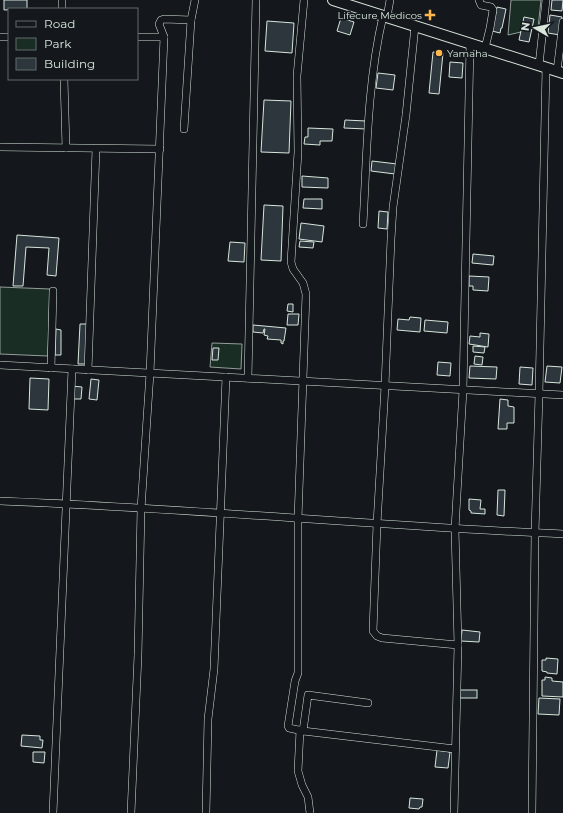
<svg xmlns="http://www.w3.org/2000/svg" width="563" height="813" font-family="Montserrat,sans-serif">
<rect width="100%" height="100%" fill="#14181c"/>
<g fill="#1a2d24" stroke="#939e99">
<path d="M511,0h30l-3,28 -30,7z"/>
<path d="M0,287l50,2 -2,67 -48,-2z"/>
<path d="M212,343l30,1 -1,25 -31,-2z"/>
</g>
<g fill="#2c363c" stroke="#d8e6dc">
<path d="M4,0h23v9l-23,1z"/>
<path d="M552,0h11l-1,11 -11,-1z"/>
<path d="M497,7l9,2 -4,19h-1l-1,5 -8,-2z"/>
<path d="M550,15l12,2 -2,18 -12,-2z"/>
<path d="M524,17l10,2 -5,23 -10,-2z"/>
<path d="M341,18l13,4 -4,13 -13,-4z"/>
<path d="M267,21l27,2 -2,30 -27,-2z"/>
<path d="M433,52l10,1 -4,41 -10,-1z"/>
<path d="M450,62l13,1 -1,15 -13,-1z"/>
<path d="M378,73l17,2 -2,15 -17,-2z"/>
<path d="M264,100l27,1 -2,52 -28,-1z"/>
<path d="M345,120l21,1v8l-22,-1z"/>
<path d="M308,128l25,1 -1,12h-12v4l-16,-1 1,-7h3z"/>
<path d="M372,161l25,3 -2,10 -24,-3z"/>
<path d="M302,176l26,2v10l-26,-1z"/>
<path d="M304,199h18v10l-19,-1z"/>
<path d="M264,205l19,1 -2,55 -20,-1z"/>
<path d="M379,211l9,1 -1,17 -9,-1z"/>
<path d="M301,223l23,3 -2,16 -23,-3z"/>
<path d="M17,235l42,3 -3,38 -9,-1 2,-27 -23,-1 -3,39h-10z"/>
<path d="M300,241l14,1 -1,6 -14,-1z"/>
<path d="M230,242l15,1 -1,19 -16,-1z"/>
<path d="M473,254l21,2 -1,9 -21,-2z"/>
<path d="M469,276l20,1 -1,14 -15,-1v-4h-4z"/>
<path d="M288,304h5v8l-6,-1z"/>
<path d="M288,314h11l-1,11h-11z"/>
<path d="M410,317l11,1 -1,14 -23,-2 1,-11 11,1z"/>
<path d="M425,320l23,2 -1,11 -23,-2z"/>
<path d="M80,324h8l-1,40h-9z"/>
<path d="M253,325l33,3 -2,13h-1v3l-2,-1v-3l-14,-1 1,-3 -4,-1 1,-6h-1l-1,4 -10,-1z"/>
<path d="M56,329l5,1v25h-6z"/>
<path d="M480,333l9,1 -1,13 -19,-3 1,-8 10,1z"/>
<path d="M473,346l12,1 -1,6 -11,-1z"/>
<path d="M213,348h6l-1,12h-6z"/>
<path d="M475,356l8,1 -1,8 -8,-1z"/>
<path d="M438,362l13,1 -1,13 -13,-1z"/>
<path d="M470,366l27,1 -1,12 -27,-1z"/>
<path d="M547,366l15,1 -2,16 -15,-1z"/>
<path d="M520,367l13,1 -1,17 -13,-1z"/>
<path d="M30,378l19,1 -1,31 -19,-1z"/>
<path d="M91,379l8,1 -2,20 -8,-1z"/>
<path d="M72,386l10,1 -1,12h-10z"/>
<path d="M500,399l8,1v6l6,1v16h-7v6h-9z"/>
<path d="M498,490h7l-1,26 -7,-1z"/>
<path d="M469,499l12,1 -1,9h5v5l-14,-1v-2l-2,-1z"/>
<path d="M462,630l18,2 -1,10 -18,-1z"/>
<path d="M546,658l12,1 -1,15 -10,-1v-1l-5,-1v-11h4z"/>
<path d="M545,677l7,1v3l11,1v15l-21,-1v-16h3z"/>
<rect x="460" y="690" width="17" height="8"/>
<path d="M539,698l21,1 -1,16 -21,-1z"/>
<path d="M22,735l18,1v4h3l-1,8 -21,-2z"/>
<path d="M437,750l13,2 -2,16 -13,-1z"/>
<path d="M33,752h12l-1,11 -11,-1z"/>
<path d="M410,798l13,1 -1,8h-2l-1,2 -10,-1z"/>
</g>
<g fill="none" stroke-linecap="round" stroke-linejoin="round">
<defs>
<g id="street">
<path d="M62,0v9"/>
<path d="M304,0l-7,76 1,76 -7,110 2,7 10,14 3,11 -8,225v154l-3,8 -7,45 1,2 14,3 152,18"/>
<path d="M479,0l2,5 10,2 2,3 -3,18 -5,20"/>
<path d="M387,17l3,-17"/>
<path d="M415,26l-9,89 -13,92 -2,32 -6,147 -8,138 -4,107 4,5 5,2 76,7"/>
<path d="M0,37h9"/>
<path d="M137,37h27"/>
<path d="M539,65l7,-65"/>
<path d="M557,71l6,-49"/>
<path d="M64,79l2,69"/>
<path d="M184,129l7,-109 4,-20"/>
<path d="M0,147l160,2"/>
<path d="M363,224c4,-69 4,-140 20,-208"/>
<path d="M0,365l563,30"/>
<path d="M51,368l2,-77"/>
<path d="M88,370l8,-221"/>
<path d="M248,378l8,-378"/>
<path d="M0,501c188,7 375,25 563,33"/>
<path d="M300,730l-2,41 4,14 6,12 2,16"/>
<path d="M303,731l5,-36 60,8"/>
<path d="M53,813l19,-444"/>
<path d="M131,813l7,-158 3,-146 9,-136 14,-336 -5,-13 2,-4 3,-1 27,1"/>
<path d="M206,813l2,-94 6,-50 12,-292"/>
<path d="M454,813l4,-168 -3,-116 8,-139 7,-346"/>
<path d="M532,813l3,-280 4,-139 7,-326"/>
</g>
<path id="secondary" d="M333,0l230,73"/>
</defs>
<use href="#street" stroke="#d8e6dc" stroke-width="8"/>
<use href="#secondary" stroke="#d8e6dc" stroke-width="12"/>
<use href="#street" stroke="#14181c" stroke-width="7"/>
<use href="#secondary" stroke="#14181c" stroke-width="10"/>
</g>
<g fill="#ffb74d" stroke="#14181c" stroke-width="1.5">
<path d="M428 9h4v4h4v4h-4v4h-4v-4h-4v-4h4z"/>
<circle cx="439" cy="53" r="4"/>
</g>
<g text-anchor="middle" stroke-width="3" stroke-linejoin="round" paint-order="stroke">
<g font-size="10" fill="#d8e6dc" stroke="#14181c" text-anchor="end">
<text x="422" y="19">Lifecure Medicos</text>
<text x="447" y="57" text-anchor="start">Yamaha</text>
</g>
</g>
<rect x="8" y="8" width="130" height="72" fill="#14181c" stroke="#626a69"/>
<rect x="16" y="21" width="20" height="6" fill="#14181c" stroke="#626a69"/>
<text x="44" y="28" font-size="12" fill="#d8e6dc">Road</text>
<rect x="16" y="38" width="20" height="12" fill="#1a2d24" stroke="#626a69"/>
<text x="44" y="48" font-size="12" fill="#d8e6dc">Park</text>
<rect x="16" y="58" width="20" height="12" fill="#2c363c" stroke="#626a69"/>
<text x="44" y="68" font-size="12" fill="#d8e6dc">Building</text>
<g transform="translate(535 28) rotate(279)" stroke="#14181c" stroke-width="3" paint-order="stroke">
<path d="M0-3L7 15L0 10L-7 15Z" fill="#d8e6dc"/>
<text y="-6" font-size="11" font-weight="bold" text-anchor="middle" fill="#d8e6dc">N</text>
</g>
</svg>
